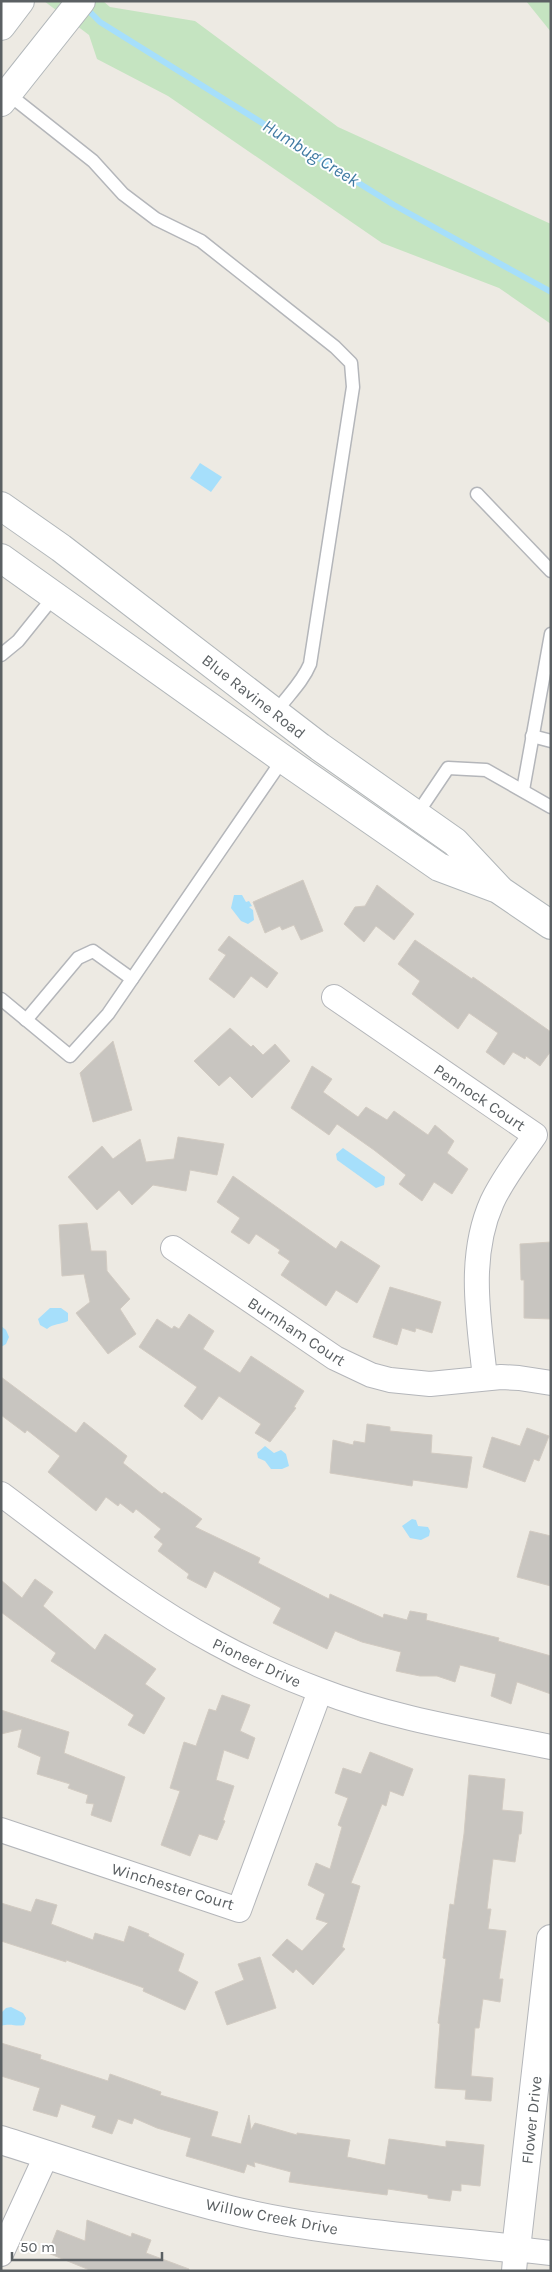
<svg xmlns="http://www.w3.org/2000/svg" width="552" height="2272" font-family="Karla,sans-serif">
<rect width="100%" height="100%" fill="#edeae3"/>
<g fill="#c5e4c1">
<path d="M44,1h59l7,6 85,14 143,106 213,97v100l-52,-36 -117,-45 -214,-147 -71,-37 -8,-24z"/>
<path d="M526,1h25v31z"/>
</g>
<g fill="#a6dffb">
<path d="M200,463l22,14 -11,15 -21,-14z"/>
<path d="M234,895h8l4,7 3,-1 3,5 -3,1 4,3 1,10 -6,4 -7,-3 -10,-13z"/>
<path d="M343,1148l42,29 -1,8 -8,3 -39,-28 -1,-6z"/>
<path d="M50,1308h11l7,5v8c-8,4 -14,2 -21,8l-7,-4 -2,-6z"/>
<path d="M1,1326l5,4 3,7 -3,7 -5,3z"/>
<path d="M265,1446l9,7 7,-3 5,4 3,12 -7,3h-11l-6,-8 -7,-3 -1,-5z"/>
<path d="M412,1519l4,1 2,6 10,1 2,4 -1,5 -8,4 -11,-2 -8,-12z"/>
<path d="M11,2007l12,6 3,5 -2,7c-8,2 -13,-2 -23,1v-13l5,-5z"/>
</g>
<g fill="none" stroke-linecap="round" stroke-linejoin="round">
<path stroke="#a6dffb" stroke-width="6" d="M85,7l15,15 294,183 157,87"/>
</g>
<g fill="#c8c5c0" stroke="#d2cbc2">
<path d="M303,880l20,51 -22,9 -7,-15 -12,5 -2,-4 -15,7 -12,-31z"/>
<path d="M377,885l37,29 -20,26 -18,-14 -12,16 -20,-18 11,-17 10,-1z"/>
<path d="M229,936l49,37 -11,15 -16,-12 -17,22 -25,-19 17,-24 -8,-5z"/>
<path d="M415,940l57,39 1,-2 78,55v19l-11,15 -14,-10 -1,3 -12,-7 -9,13 -18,-13 12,-19 -29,-20 -11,16 -46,-35 8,-13 -22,-17z"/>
<path d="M230,1028l21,19 2,-2 10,10 12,-11 15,17 -38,37 -22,-22 -11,10 -25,-25z"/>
<path d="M113,1041l19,69 -39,12 -13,-49z"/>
<path d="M312,1066l20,13 -9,13 35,25 8,-10 21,13 7,-9 34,24 7,-10 19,16 -7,12 21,16 -16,25 -18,-12 -12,19 -23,-17 7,-9 -32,-25 -37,-26 -8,11 -38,-27z"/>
<path d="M178,1137l46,7 -7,31 -27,-5 -4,21 -33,-6 -21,20 -13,-15 -22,20 -29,-33 34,-31 11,13 27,-20 6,23 28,-3z"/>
<path d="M233,1176l103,73 5,-8 39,25 -23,37 -21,-13 -10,16 -45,-31 9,-14 -12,-8 2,-3 -24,-16 -7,10 -18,-12 9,-14 -23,-16z"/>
<path d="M87,1223l4,28h15l1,20 23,28 -10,10 16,25 -28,20 -32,-41 14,-11 -6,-28 -22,2 -3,-51z"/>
<path d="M551,1242v77l-27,-1v-38h-3l-1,-36z"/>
<path d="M390,1287l51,15 -9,31 -16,-5 -1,4 -13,-4 -5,17 -24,-8z"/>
<path d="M189,1314l25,17 -11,18 37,24 11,-17 53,35 -10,16 2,1 -26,34 -15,-9 6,-9 -42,-28 -17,24 -18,-14 13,-19 -58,-40 18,-28 15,10 2,-3 5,3z"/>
<path d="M1,1377l75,56 8,-11 43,34 -4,7 39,31 2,-2 38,27 -7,8 65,31 -2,5 71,36 1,-5 53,24 1,-4 23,6 3,-9 17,3 -1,6 73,18 -1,3 53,15v38l-34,-12 -6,22 -20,-8 5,-22 -36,-9 -5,17 -18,-6h-17l-24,-5 5,-19 -39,-10 -27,-11 -8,18 -54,-26 8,-15 -67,-37 -8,17 -19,-10 2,-4 -31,-23 5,-7 -9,-7 7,-8 -25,-20 -3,4 -13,-10 -2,3 -12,-9 -10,14 -48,-39 12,-16 -33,-26 -2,3 -24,-18z"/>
<path d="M367,1424l23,3v4l42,4 -1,18 41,4 -5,31 -54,-8 -1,6 -82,-13 3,-33 20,5 1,-4 11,2z"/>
<path d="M527,1428l22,8 -10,25 -5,-2 -9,23 -42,-15 9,-30 28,9z"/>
<path d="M530,1531l21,5v50l-34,-9z"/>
<path d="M35,1579l18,13 -10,14 52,44 10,-16 51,35 -11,15 20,14 -21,36 -16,-9 6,-10 -83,-54 5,-8 -55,-41v-32l21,18z"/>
<path d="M222,1695l28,10 -10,26 15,7 -7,21 -24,-9 -8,30 18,6 -11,34 2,1 -8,19 -18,-6 -9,22 -29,-11 19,-54 -10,-3 14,-46 12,4 13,-37 7,2z"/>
<path d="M1,1710l68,22 -5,21 61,24 -14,45 -20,-7 3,-11 -8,-1 2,-8 -20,-7 2,-4 -33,-10 4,-17 -23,-10 4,-18 -21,5z"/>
<path d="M370,1752l43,17 -10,27 -13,-5 -4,15 -4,-2 -31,79 9,3 -18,61 3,2 -32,36 -17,-16 -3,4 -21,-18 15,-16 15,12 26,-28 -12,-4 9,-25 -17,-9 8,-22 14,6 12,-42 -4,-2 10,-27 -13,-5 8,-25 18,6z"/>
<path d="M469,1775l36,4 -3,31 21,2 -2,22h-2l-4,28 -22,-3 -6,50h4l-3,20 18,2 -7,48h4l-3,23 -17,-3 -4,29h-4l-4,48 22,2 -2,23 -26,-2 1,-9 -31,-2 5,-64 -2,-1 8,-64 -3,-1 7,-54 4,1 10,-71z"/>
<path d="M36,1899l21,6 -6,19 42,16 2,-7 29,9 5,-16 20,8 -1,2 36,18 -6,17 20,11 -13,28 -42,-19 1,-3 -78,-28v2l-65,-21v-38l30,9z"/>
<path d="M260,1957l16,51 -49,17 -12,-33 29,-12 -6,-16z"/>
<path d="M1,2043l40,12 -1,4 68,22 2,-7 51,18 -1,3 58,17 -7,24 30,8 8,-29 2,15 4,-7 42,12v-2l53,7 -3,17 38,8 4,-26 57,8v-6l38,4 -4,41 -19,-2v7l-9,-1 -2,11 -22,-3v-3l-40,-6 -1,6 -77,-10 -21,-3 2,-10 -37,-10 1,5 -8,-3 -3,9 -58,-17 5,-18 -34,-10 -23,-10 -2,6 -14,-5 -6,15 -20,-7 4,-11 -35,-12 -4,13 -24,-7 7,-22 -39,-12z"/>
<path d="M87,2220l44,17 1,-4 19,7 -5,13 43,16v2h-97l-44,-18 9,-23 28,11z"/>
</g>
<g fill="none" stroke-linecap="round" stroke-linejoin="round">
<defs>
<g id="service">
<path d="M7,93l86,68 30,33 33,25 45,22 134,106 16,16 2,24 -43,277c-8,19 -22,31 -34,48"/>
<path d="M477,494l74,77"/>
<path d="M1,655l17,-14 37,-46"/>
<path d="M532,736l19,5"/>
<path d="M523,790l28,-156"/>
<path d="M417,814l31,-46 38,2 65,37"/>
<path d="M1,999l69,57 38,-42 175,-255"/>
<path d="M26,1020l52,-62 15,-7 39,28"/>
</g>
<g id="minor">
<path d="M334,997l201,138c-15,22 -32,43 -43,67 -25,56 -13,118 -7,176"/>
<path d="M173,1248l162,110 36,17 19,5 40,4 71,-7 18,1 32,5"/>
<path d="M1,1494c70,52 138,108 215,149 33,18 68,34 103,47 74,29 154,41 232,57"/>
<path d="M1,1830l238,80 81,-219"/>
<path d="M1,2254l46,-100"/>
<path d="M514,2271l2,-22 35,4"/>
</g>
<path id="tertiary" d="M1,2140c76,24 152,51 229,70 94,23 191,28 286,39l35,-310"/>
<g id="secondary">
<path d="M1,26l19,-25"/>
<path d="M1,102l80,-101"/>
<path d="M1,506l60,42 259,199 135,95 46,49 50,34"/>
<path d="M1,558l282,201 156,108 56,21"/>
</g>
</defs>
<use href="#service" stroke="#b4b6ba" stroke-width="15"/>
<use href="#minor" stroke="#b4b6ba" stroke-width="26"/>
<use href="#tertiary" stroke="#b4b6ba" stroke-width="30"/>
<use href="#secondary" stroke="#b2b7ba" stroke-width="30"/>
<use href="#service" stroke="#fff" stroke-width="12"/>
<use href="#minor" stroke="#fff" stroke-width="24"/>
<use href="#tertiary" stroke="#fff" stroke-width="28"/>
<use href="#secondary" stroke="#fff" stroke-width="28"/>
</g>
<g text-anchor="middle" stroke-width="4" stroke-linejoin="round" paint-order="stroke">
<g font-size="16" fill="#5b6063" stroke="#fff">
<text transform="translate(254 696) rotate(38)" y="6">Blue Ravine Road</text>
<text transform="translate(480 1097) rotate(34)" y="6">Pennock Court</text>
<text transform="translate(297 1331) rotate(33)" y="6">Burnham Court</text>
<text transform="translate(257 1662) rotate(25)" y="6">Pioneer Drive</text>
<text transform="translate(173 1886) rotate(17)" y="6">Winchester Court</text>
<text transform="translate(531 2120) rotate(-84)" y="6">Flower Drive</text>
<text transform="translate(272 2216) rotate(11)" y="6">Willow Creek Drive</text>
</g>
<g font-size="18" font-style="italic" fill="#417ba3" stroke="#fff">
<text transform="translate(311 153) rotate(32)" y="6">Humbug Creek</text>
</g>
</g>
<rect width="552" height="2272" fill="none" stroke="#5b6063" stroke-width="5"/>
<path d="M12 2252v8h150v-8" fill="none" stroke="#5b6063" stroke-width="2.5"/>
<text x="20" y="2252" font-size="15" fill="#5b6063" stroke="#ffffff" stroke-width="4" paint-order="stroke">50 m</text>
</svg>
